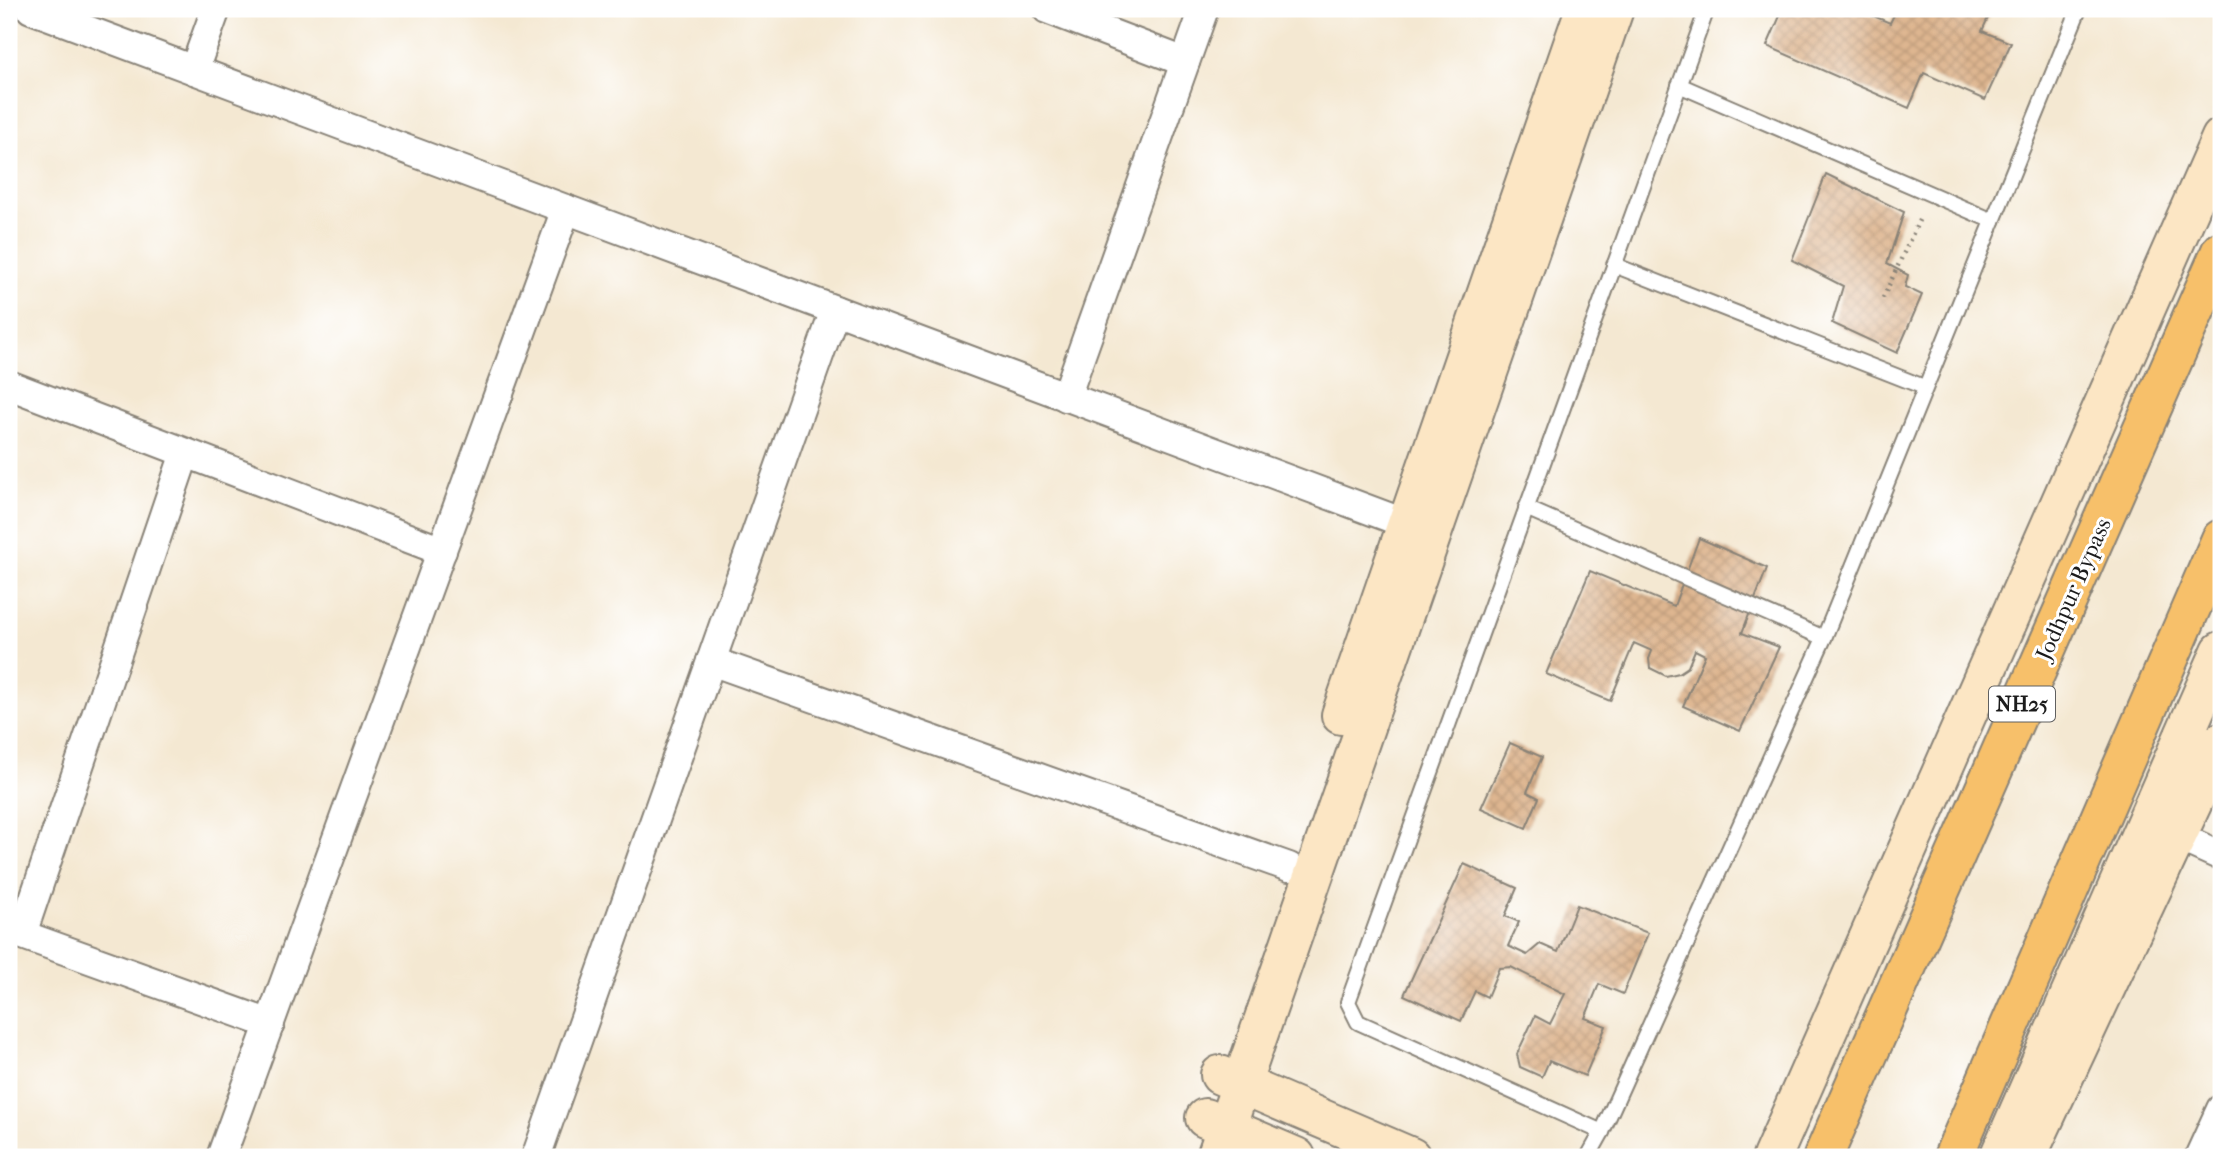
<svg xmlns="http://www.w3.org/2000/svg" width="2230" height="1166" font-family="'IM FELL French Canon',serif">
<defs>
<pattern id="building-cross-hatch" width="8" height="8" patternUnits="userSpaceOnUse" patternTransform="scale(1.75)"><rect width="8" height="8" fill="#deb690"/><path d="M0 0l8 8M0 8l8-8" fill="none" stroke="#be9c7c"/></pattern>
</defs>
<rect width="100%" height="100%" fill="#fff"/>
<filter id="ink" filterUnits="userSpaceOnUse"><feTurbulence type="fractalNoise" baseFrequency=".0143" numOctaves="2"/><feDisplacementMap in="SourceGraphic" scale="14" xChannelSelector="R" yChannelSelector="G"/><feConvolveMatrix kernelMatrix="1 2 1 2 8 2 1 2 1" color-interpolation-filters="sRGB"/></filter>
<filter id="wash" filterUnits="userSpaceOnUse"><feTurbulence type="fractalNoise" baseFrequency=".00686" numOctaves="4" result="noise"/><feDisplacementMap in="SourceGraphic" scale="28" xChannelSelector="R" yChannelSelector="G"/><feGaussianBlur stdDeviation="1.57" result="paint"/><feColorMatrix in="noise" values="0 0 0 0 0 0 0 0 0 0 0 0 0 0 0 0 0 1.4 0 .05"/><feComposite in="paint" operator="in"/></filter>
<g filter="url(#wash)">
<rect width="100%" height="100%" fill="#f4e8d2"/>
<g id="blocks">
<g fill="url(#building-cross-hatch)">
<path d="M1783,9h74l33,14 7,-14h95l-10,22 29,12 -26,57 -61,-27 -15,35 -142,-62z"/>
<path d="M1826,174l78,38 -17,52 21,11 -3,12 17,8 -25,58 -65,-30 11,-37 -51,-26z"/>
<path d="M1699,538l68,30 -25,65 37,14 -39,84 -57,-25 22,-51 -10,-5 -7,17 -9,6 -13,3 -16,-8 -1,-9 3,-8 -18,-8 -24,58 -64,-27 44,-103 84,35z"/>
<path d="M1510,743l32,14 -15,35 12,6 -13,30 -45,-20z"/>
<path d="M1464,864l53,24 -12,28 14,6 -11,24 19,9 13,-11 18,8 19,-47 71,28 -25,61 -24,-10 -14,34 21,8 -21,50 -36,-15 -7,16 -22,-10 -3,-13 18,-38 15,8 15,-30 -54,-27 -12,1 -12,29 -12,-6 -14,30 -57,-26z"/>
</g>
</g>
</g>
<g filter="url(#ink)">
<use href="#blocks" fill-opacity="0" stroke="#888277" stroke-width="2"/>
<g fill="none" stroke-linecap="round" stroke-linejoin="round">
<defs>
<g id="lane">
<path d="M1707,9l-359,993 10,20 244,110 222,-494 255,-629"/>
<path d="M1679,85l314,136"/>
<path d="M1614,265l310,122"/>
<path d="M1526,508l298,130"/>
<path d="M1588,1157l14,-25"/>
</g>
<g id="street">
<path d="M31,9l1392,521"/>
<path d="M1047,9l138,53"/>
<path d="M194,70l22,-61"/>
<path d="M9,385l433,166"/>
<path d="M1066,397l138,-388"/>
<path d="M711,661l578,206"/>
<path d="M2177,836l44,20"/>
<path d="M9,930l261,94"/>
<path d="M22,934l163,-481"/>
<path d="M221,1157l345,-948"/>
<path d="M536,1157l299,-847"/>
<path d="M2199,1157l22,-48"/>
</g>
<g id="secondary">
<path d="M1341,715l244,-706"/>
<path d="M1220,1075l191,82"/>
<path d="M1205,1118l91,39"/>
<path d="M2033,1143l188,-401"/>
<path d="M1216,1157l398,-1148"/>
<path d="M1772,1157l449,-1019"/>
<path d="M1999,1157l222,-506"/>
</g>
<g id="highway">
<path d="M1823,1157l398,-906"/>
<path d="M1953,1157l268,-618"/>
</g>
</defs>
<use href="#lane" stroke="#888277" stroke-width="18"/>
<use href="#street" stroke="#888277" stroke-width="32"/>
<use href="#secondary" stroke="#888277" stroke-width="42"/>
<use href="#highway" stroke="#888277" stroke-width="42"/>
<path stroke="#888277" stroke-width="4.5" stroke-dasharray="2 5" stroke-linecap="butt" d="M1883,298l38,-82"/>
<use href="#lane" stroke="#fff" stroke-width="14"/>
<use href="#street" stroke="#fff" stroke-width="28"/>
<use href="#secondary" stroke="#fce6c4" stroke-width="38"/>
<use href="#highway" stroke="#f7c06b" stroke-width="38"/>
</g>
</g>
<g text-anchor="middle" stroke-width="6" stroke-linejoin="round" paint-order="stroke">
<rect fill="#fff" stroke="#606060" stroke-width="2" x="1989" y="686.5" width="66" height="35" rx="5"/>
<g font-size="21" font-weight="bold" fill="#1c1c1c">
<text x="2022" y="711">NH25</text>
</g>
<g font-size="23" fill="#1c1c1c" stroke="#fff">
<text transform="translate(2073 589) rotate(-66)" y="8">Jodhpur Bypass</text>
</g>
</g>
<rect width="2230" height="1166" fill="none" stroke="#fff" stroke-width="35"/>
</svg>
